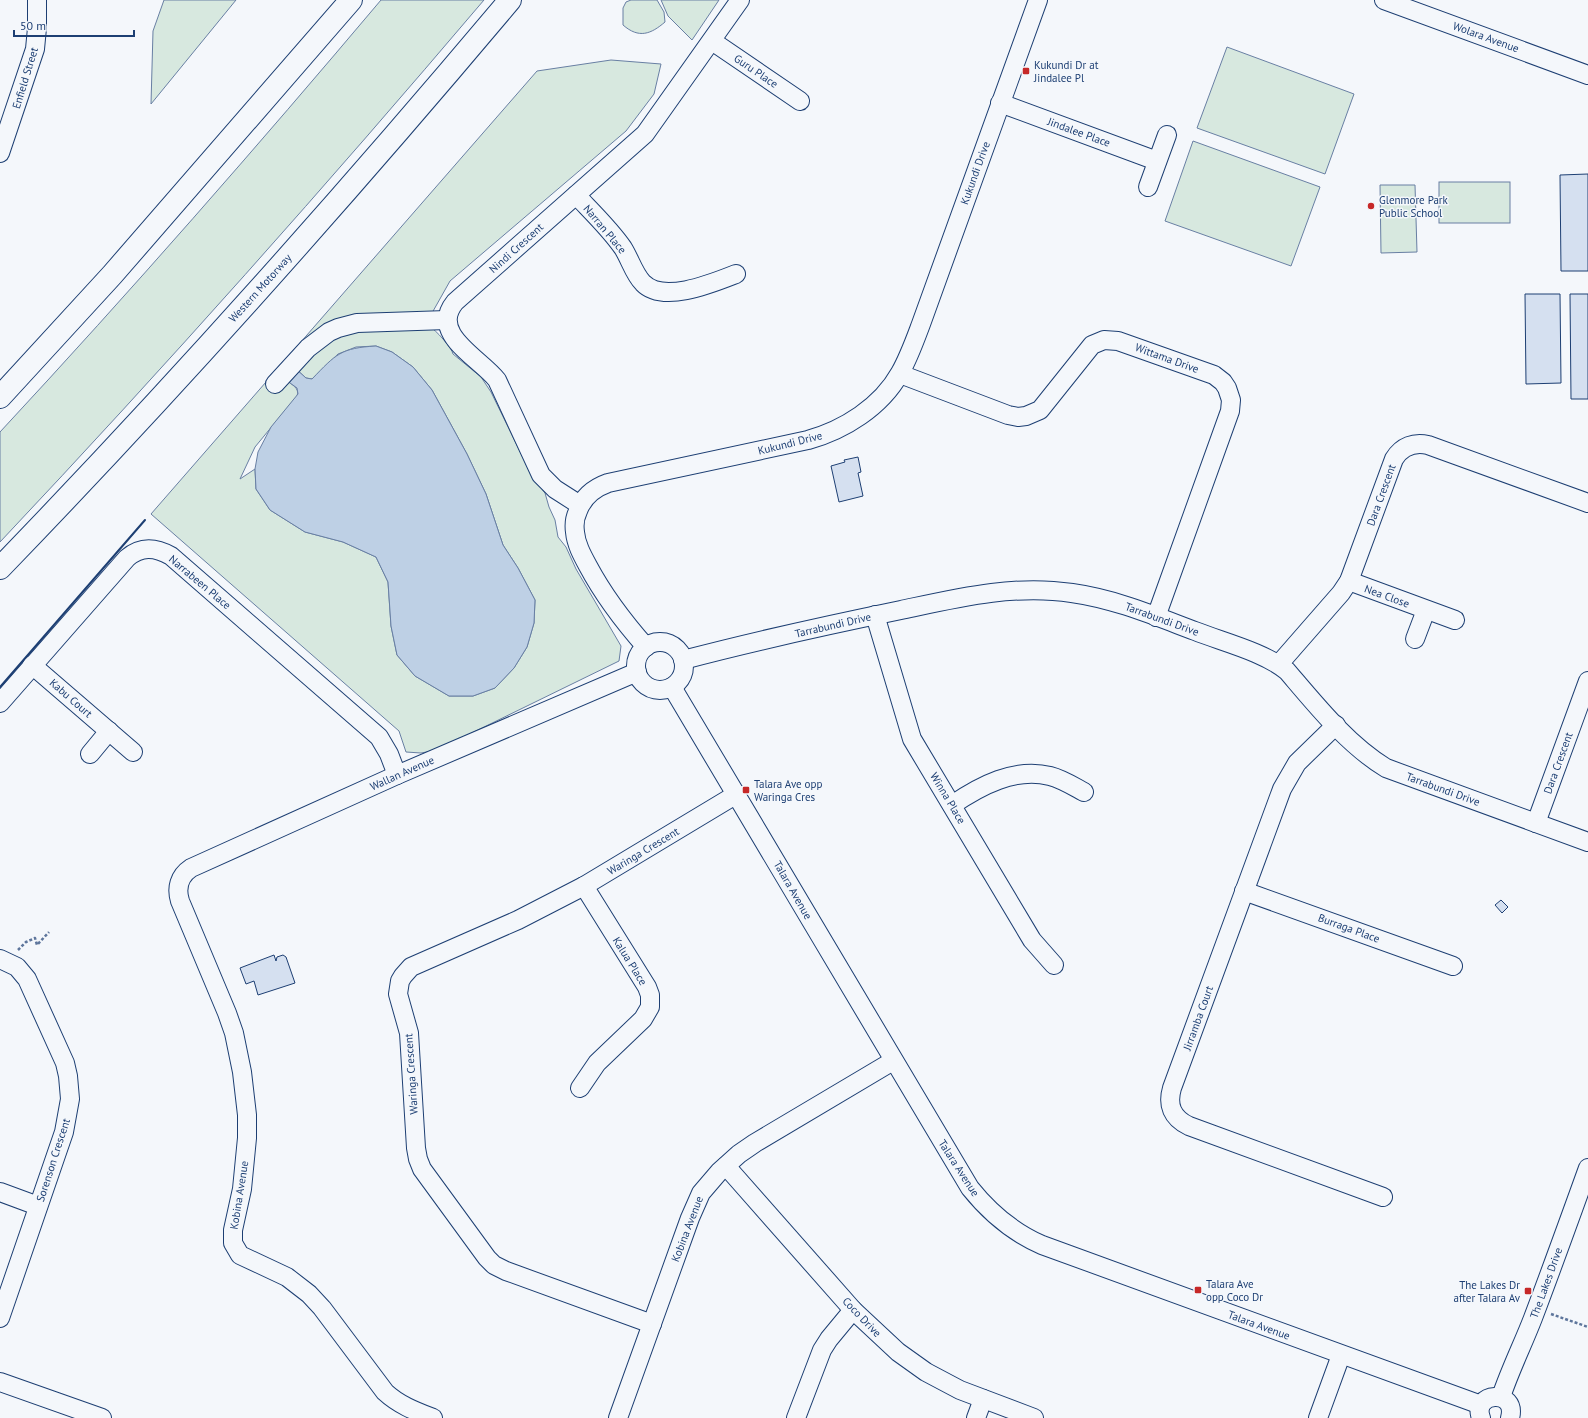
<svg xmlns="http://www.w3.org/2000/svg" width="1588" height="1418" font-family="'PT Sans',sans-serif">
<rect width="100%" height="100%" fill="#f4f7fb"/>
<g fill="#d7e8df" stroke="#687fa3">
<path d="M164,0h72l-85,104 2,-73z"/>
<path d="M381,0h103c-157,185 -318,366 -484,542v-110c131,-141 257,-285 381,-432z"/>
<path d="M631,0h26l7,12 1,10c-14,12 -26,17 -42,3v-17l3,-6z"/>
<path d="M661,0h58l-27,40 -24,-24z"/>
<path d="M1227,47l127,47 -29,80 -128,-46z"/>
<path d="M611,60l50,4 -7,30 -28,37 -176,150 -18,32 -10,5c-24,0 -60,-3 -82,4 -22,8 -53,42 -68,60l5,5 9,-7c6,5 14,8 11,16l-42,51 -15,32 15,-10 1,20 14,21 35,22 38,10 33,15 12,25 3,44 6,29 18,21 34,20h24l22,-8 19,-20 13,-21 7,-24 1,-23 -17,-32 -15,-23 -17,-51 -19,-40 -35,-64 -19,-23 -21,-15 -16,-6 -20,1 -18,7 -26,25 -6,-1 -10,-9c11,-14 23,-29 40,-37 15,-7 79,-11 94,-5 5,2 22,21 23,27l28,23 10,15 39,80 15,21 4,14 6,13 3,17 8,10 10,22 45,77 -2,15 -182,89 -16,3 -15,-1 -7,-21 -248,-217 386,-443z"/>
<path d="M1193,141l127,46 -29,79 -126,-45z"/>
<rect x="1439" y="182" width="71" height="41"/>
<path d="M1380,185h35l2,67 -36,1z"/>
</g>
<path fill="#bed0e5" stroke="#687fa3" d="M376,346l16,6 21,15 19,23 35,64 19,40 17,51 15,23 17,32 -1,23 -7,24 -13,21 -19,20 -22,8h-24l-34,-20 -18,-21 -6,-29 -3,-44 -12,-25 -33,-15 -38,-10 -35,-22 -14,-21 -1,-20 3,-17 13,-25 27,-33 -1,-6 -11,-8 10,-11 10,9 6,1c24,-25 29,-31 64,-33z"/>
<g fill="#d5e0f0" stroke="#1d3f73">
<path d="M1588,174v97h-27l-1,-96z"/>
<path d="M1525,294h35l1,89 -35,1z"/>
<path d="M1570,294h18v105h-17z"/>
<path d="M858,457l3,15 -3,1 5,23 -24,6 -8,-36 14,-4 -1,-2z"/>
<path d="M1501,900l7,7 -6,6 -7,-8z"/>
<path d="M274,955l2,6 1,-4 6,-2 3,2 9,26 -37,12 -4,-14 -8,3 -6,-16z"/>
</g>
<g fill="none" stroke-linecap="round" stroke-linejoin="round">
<defs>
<g id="minor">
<path d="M1384,0l204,75"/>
<path d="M712,41l88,60"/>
<path d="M1000,103l157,58"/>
<path d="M0,153l35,-104 2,-21v-28"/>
<path d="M1148,187l19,-52"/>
<path d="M576,195c16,17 34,34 47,53 7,11 11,26 20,35 20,21 70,0 93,-9"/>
<path d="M900,374l108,41 10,2 8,-1 14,-6 52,-65 12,-5 14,1 96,34 9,7 4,6 4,12 -1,11 -74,206"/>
<path d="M275,384l33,-36 21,-16 9,-4 19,-5 90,-3"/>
<path d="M580,505l-25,-16 -14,-14 -44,-95c-17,-22 -68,-46 -42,-78l190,-168 95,-134"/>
<path d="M1349,581l106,39"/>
<path d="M875,615l37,124 120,201 22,25"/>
<path d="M1415,639l11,-29"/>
<circle cx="660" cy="666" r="24"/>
<path d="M646,647c-23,-26 -42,-51 -58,-81 -6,-11 -12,-22 -13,-34 -1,-7 0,-15 3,-21 5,-14 16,-23 30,-28l200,-43c36,-10 73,-33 92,-67 9,-16 15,-33 21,-49l117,-324"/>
<path d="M683,660c72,-19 145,-35 218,-50 56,-12 113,-26 171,-17 43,6 83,23 123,38 28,11 69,21 92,40 29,34 61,74 99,97l202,74"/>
<path d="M1279,664l62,-71 8,-12 45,-122c8,-13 20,-17 34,-14l160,58"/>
<path d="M32,665l101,87"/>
<path d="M672,687l298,501c20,25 42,44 72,57l439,160"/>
<path d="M0,703l127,-145c14,-12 28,-11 44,-2l208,181 10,17 8,21"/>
<path d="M1336,725l-39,38 -15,26 -110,299c-5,17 0,30 17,38l194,71"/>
<path d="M90,754l19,-23"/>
<path d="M952,805c28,-19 63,-38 98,-29 12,3 23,10 34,16"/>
<path d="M1536,823l52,-142"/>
<path d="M1244,891l209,75"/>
<path d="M0,959l17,8 10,12 38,84 3,13 2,23 -6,33 -64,186"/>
<path d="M580,1088l17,-25 46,-44 7,-12v-12l-3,-8 -63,-101"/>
<path d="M726,1166l127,144 45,42 28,20 34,18 74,28"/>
<path d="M0,1192l38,14"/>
<path d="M652,1324l-146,-53 -12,-6 -7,-7 -65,-89 -4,-10 -2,-11 -7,-115 -11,-39 2,-13 3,-5 8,-9 107,-47 66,-34 153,-92"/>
<path d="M0,1382l102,36"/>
<path d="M1501,1397c9,-27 22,-53 32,-79 19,-50 37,-100 55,-150"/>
<path d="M433,1418c-18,-7 -34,-13 -48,-26l-63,-84 -13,-14 -22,-17 -47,-22 -7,-12v-13l9,-41 5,-51v-23l-5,-43 -8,-39 -7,-20 -47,-112c-4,-13 -1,-25 11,-33l206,-93 240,-103"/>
<path d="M618,1418l72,-200 11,-25 18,-21 20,-18 16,-11 138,-82"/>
<path d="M796,1418l26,-68 7,-11 24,-29"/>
<path d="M976,1418l7,-19"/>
<path d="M1318,1418l23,-63"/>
<path d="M1481,1418c-10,-26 37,-30 29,0"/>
</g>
<g id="highway">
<path d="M0,397l112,-122 239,-275"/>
<path d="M0,568c177,-183 346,-373 510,-568"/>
</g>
</defs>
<use href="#minor" stroke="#1d3f73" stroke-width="20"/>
<use href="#highway" stroke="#1d3f73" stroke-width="24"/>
<g stroke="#5e769c" stroke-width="2.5" stroke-dasharray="3 2" stroke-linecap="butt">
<path d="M18,950l8,-8 9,-4 2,7 12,-13"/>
<path d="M1551,1314l37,13"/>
</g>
<use href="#minor" stroke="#f4f7fb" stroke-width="18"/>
<use href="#highway" stroke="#f4f7fb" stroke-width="22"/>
<path stroke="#1d3f73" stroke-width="2" d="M0,687l145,-167"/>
</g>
<g fill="#c62828" stroke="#f4f7fb" stroke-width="1.5">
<rect x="1022" y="67" width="8" height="8" rx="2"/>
<circle cx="1371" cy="206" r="4"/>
<rect x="742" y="786" width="8" height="8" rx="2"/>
<rect x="1194" y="1286" width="8" height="8" rx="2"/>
<rect x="1524" y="1287" width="8" height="8" rx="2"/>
</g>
<g text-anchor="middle" stroke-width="3" stroke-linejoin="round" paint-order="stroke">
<g font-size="11" fill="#1d3f73" stroke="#f4f7fb">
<text transform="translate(1486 37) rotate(20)" y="4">Wolara Avenue</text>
<text transform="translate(756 71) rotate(34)" y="4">Guru Place</text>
<text transform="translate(25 78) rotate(-73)" y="4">Enfield Street</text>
<text transform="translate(1079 132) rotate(20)" y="4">Jindalee Place</text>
<text transform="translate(975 173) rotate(-70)" y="4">Kukundi Drive</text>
<text transform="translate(605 229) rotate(50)" y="4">Narran Place</text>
<text transform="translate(516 248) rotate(-42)" y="4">Nindi Crescent</text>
<text transform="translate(260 288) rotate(-48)" y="4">Western Motorway</text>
<text transform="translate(1167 358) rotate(20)" y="4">Wittama Drive</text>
<text transform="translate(790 443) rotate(-14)" y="4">Kukundi Drive</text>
<text transform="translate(1381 495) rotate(-70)" y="4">Dara Crescent</text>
<text transform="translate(200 582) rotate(40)" y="4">Narrabeen Place</text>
<text transform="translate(1387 596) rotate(20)" y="4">Nea Close</text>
<text transform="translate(1162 619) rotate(20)" y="4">Tarrabundi Drive</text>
<text transform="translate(833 625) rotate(-13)" y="4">Tarrabundi Drive</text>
<text transform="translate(71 698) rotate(41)" y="4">Kabu Court</text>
<text transform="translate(1558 763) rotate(-70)" y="4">Dara Crescent</text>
<text transform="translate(402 773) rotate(-24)" y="4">Wallan Avenue</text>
<text transform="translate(1443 789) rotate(20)" y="4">Tarrabundi Drive</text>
<text transform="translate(948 798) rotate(59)" y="4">Winna Place</text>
<text transform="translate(643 851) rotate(-31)" y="4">Waringa Crescent</text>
<text transform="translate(793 890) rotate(60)" y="4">Talara Avenue</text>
<text transform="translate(1349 928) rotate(20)" y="4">Burraga Place</text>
<text transform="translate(630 961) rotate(58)" y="4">Kalua Place</text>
<text transform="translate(1198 1018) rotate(-70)" y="4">Jirramba Court</text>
<text transform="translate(411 1074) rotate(-94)" y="4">Waringa Crescent</text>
<text transform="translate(53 1160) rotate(-72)" y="4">Sorenson Crescent</text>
<text transform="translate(959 1168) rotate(57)" y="4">Talara Avenue</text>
<text transform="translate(239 1195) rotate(-81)" y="4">Kobina Avenue</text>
<text transform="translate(687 1229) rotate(-69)" y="4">Kobina Avenue</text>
<text transform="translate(1546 1283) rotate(-70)" y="4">The Lakes Drive</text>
<text transform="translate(862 1317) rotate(46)" y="4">Coco Drive</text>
<text transform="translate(1259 1325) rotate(20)" y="4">Talara Avenue</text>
</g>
<g font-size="11" fill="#1d3f73" stroke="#f4f7fb" text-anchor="start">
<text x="1034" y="69">Kukundi Dr at<tspan x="1034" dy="13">Jindalee Pl</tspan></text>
<text x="1379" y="204">Glenmore Park<tspan x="1379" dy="13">Public School</tspan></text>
<text x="754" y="788">Talara Ave opp<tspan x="754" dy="13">Waringa Cres</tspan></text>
<text x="1206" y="1288">Talara Ave<tspan x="1206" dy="13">opp Coco Dr</tspan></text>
<text x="1520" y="1289" text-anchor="end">The Lakes Dr<tspan x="1520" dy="13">after Talara Av</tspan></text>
</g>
</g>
<path d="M14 30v6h120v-6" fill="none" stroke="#1d3f73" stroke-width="2"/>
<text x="20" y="30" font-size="12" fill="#1d3f73" stroke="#f4f7fb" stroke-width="3" paint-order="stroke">50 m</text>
</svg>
